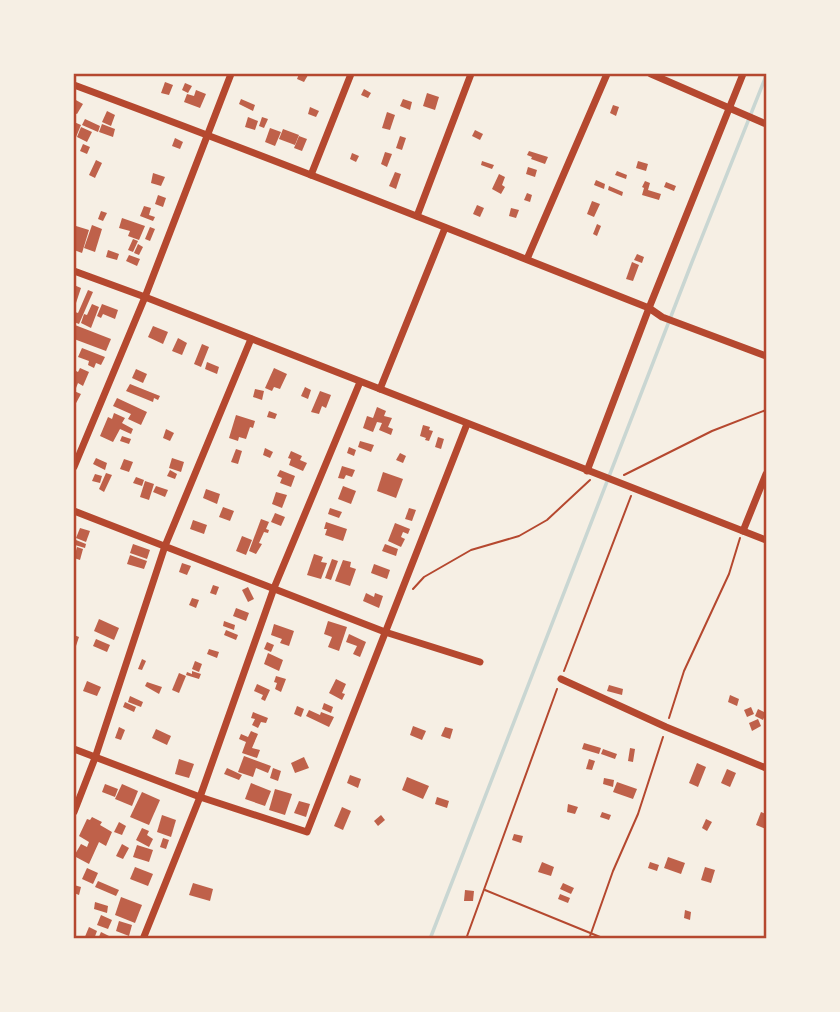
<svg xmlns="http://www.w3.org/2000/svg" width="840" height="1012" font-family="'Zilla Slab',serif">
<rect width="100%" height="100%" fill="#f6efe4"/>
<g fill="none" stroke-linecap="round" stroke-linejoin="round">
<path stroke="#c9d6d2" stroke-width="3.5" d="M430,939l262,-677 74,-186"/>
</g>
<g fill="#bf614a">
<path d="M299,74l9,1 -4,7 -7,-3z"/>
<path d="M165,82l8,3 -4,10 -8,-2z"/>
<path d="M185,83l7,3 -4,7 -6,-3z"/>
<path d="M364,89l7,4 -3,5 -7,-3z"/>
<path d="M196,90l10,4 -6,14 -16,-6 3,-8 7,2z"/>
<path d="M427,93l12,4 -4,13 -12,-4z"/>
<path d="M74,99l9,5 -6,10 -3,-1z"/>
<path d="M241,99l14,6 -2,6 -14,-7z"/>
<path d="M403,99l9,3 -2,8 -10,-4z"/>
<path d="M613,105l6,2 -3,9 -6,-3z"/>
<path d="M310,107l9,4 -3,6 -8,-3z"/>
<path d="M107,111l8,4 -4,11 -9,-4z"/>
<path d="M387,112l8,3 -5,15 -8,-2z"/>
<path d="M248,117l10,4 -3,9 -10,-3z"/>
<path d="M262,117l6,2 -4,9 -5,-2z"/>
<path d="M85,119l15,7 -2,6 -16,-7z"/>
<path d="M74,122l7,3 -7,17z"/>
<path d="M102,124l13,5 -2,8 -14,-5z"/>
<path d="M81,127l11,5 -5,10 -10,-5z"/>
<path d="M270,128l11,4 -6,14 -10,-4z"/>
<path d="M283,129l16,6 -4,10 -16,-6z"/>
<path d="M475,130l8,4 -3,6 -8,-4z"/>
<path d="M299,136l8,3 -5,12 -8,-3z"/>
<path d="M400,136l6,2 -4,12 -6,-2z"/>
<path d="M175,138l8,4 -3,7 -8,-3z"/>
<path d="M83,144l7,3 -3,7 -7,-3z"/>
<path d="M529,151l19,6 -3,7 -14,-5 1,-2 -5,-2z"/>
<path d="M385,152l7,2 -5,13 -6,-3z"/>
<path d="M352,153l7,3 -3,6 -6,-3z"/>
<path d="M96,160l6,3 -7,15 -6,-3z"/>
<path d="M482,161l12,4 -2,4 -11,-4z"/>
<path d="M638,161l10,3 -2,7 -10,-3z"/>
<path d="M528,167l9,3 -2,7 -9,-3z"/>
<path d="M617,171l10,4 -1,4 -11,-4z"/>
<path d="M395,172l6,2 -5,15 -7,-3z"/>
<path d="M153,173l12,4 -4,9 -10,-3z"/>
<path d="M499,174l6,3 -3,8 3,2 -4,7 -9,-5z"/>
<path d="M596,180l9,4 -1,5 -10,-4z"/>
<path d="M645,181l5,2 -2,7 13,4 -2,6 -17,-5 2,-7 -2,-1z"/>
<path d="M666,182l10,4 -2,5 -10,-4z"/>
<path d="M609,186l14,6 -1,4 -14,-6z"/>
<path d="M527,193l5,2 -2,7 -6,-2z"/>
<path d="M158,195l8,3 -3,9 -8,-3z"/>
<path d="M592,201l8,3 -6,13 -7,-3z"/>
<path d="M477,205l7,3 -4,9 -7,-3z"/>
<path d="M144,206l7,2 -2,7 6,2 -2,4 -13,-5z"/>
<path d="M511,208l8,2 -3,8 -7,-2z"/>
<path d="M101,211l6,2 -4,8 -5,-2z"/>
<path d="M122,218l23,8 -6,14 -11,-4 2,-5 -11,-3z"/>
<path d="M597,224l4,2 -4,10 -4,-2z"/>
<path d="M92,225l10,4 -7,23 -11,-4z"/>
<path d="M76,226l13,4 -7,23 -8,-3v-14z"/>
<path d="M150,227l5,2 -5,12 -5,-2z"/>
<path d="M133,239l5,2 -5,11 -5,-2z"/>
<path d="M138,244l5,3 -4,8 -5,-2z"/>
<path d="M108,250l11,4 -2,6 -11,-3z"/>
<path d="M637,254l7,3 -2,6 -8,-3z"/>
<path d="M129,255l11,4 -3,7 -11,-5z"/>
<path d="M632,262l7,3 -6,16 -7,-2z"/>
<path d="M74,285l7,3 -7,21z"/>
<path d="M88,290l5,2 -14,32 -5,-2v-6l1,-4 3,1z"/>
<path d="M92,304l7,3 -8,21 -10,-5 3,-9 3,1z"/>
<path d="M102,304l16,6 -3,9 -12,-5 -2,4 -4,-2z"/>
<path d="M75,325l36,14 -5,12 -32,-12z"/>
<path d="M153,326l15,6 -5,12 -15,-7z"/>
<path d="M178,338l9,5 -5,12 -10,-4z"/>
<path d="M202,344l7,3 -8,20 -7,-3z"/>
<path d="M82,348l23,9 -4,8 -5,-2 -2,5 -6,-3 1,-4 -11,-4z"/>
<path d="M207,362l12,5 -2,7 -12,-5z"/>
<path d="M80,368l9,4 -6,14 -5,-3 -2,5 -2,-1v-17l4,2z"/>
<path d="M274,368l13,6 -7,15 -6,-2 -2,4 -7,-3z"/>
<path d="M136,369l11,5 -4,9 -11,-5z"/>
<path d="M130,384l30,12 -2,4 -4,-2 -1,4 -27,-11z"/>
<path d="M305,387l6,3 -3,9 -7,-3z"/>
<path d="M255,389l9,2 -2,9 -9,-3z"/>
<path d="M74,391l7,3 -6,11 -1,-1z"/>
<path d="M320,391l11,4 -5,13 -4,-2 -3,8 -8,-2z"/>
<path d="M117,398l30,14 -6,13 -13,-6 3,-5 -18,-8z"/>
<path d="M377,407l9,4 -2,5 8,2 -4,9 5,2 -2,6 -12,-5 3,-7 -5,-1 -4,10 -10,-4 4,-12 6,2z"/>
<path d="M269,411l8,3 -2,5 -8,-2z"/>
<path d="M114,413l11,5 -3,5 11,6 -2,5 -11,-5 -7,13 -13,-6 8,-19 4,2z"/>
<path d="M236,415l19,6 -2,7 -3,-1 -4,12 -7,-2 -1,4 -9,-3z"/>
<path d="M423,425l7,2 -1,3 4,1 -4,10 -4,-1 1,-2 -6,-2z"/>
<path d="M166,429l8,4 -4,8 -7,-3z"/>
<path d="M122,436l9,3 -2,5 -9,-3z"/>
<path d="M438,437l6,2 -3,10 -6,-2z"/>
<path d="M360,441l14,4 -3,7 -13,-5z"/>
<path d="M349,447l7,3 -2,6 -7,-3z"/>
<path d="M265,448l8,4 -3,6 -7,-3z"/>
<path d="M236,449l6,2 -4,13 -7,-2z"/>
<path d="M291,451l11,5 -2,4 7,3 -4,8 -14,-6 2,-6 -3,-1z"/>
<path d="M400,453l6,3 -3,7 -7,-3z"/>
<path d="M96,458l11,5 -2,7 -12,-6z"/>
<path d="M172,458l12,4 -3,10 -12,-4z"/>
<path d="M124,459l9,3 -4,10 -9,-3z"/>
<path d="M342,466l13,4 -3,7 -6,-2 -2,4 -6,-1z"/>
<path d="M170,470l7,4 -2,5 -8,-3z"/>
<path d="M280,470l15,6 -4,11 -11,-4 2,-5 -5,-2z"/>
<path d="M383,472l20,7 -7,19 -19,-7z"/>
<path d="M106,473l6,2 -8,17 -5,-3z"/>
<path d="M95,474l7,2 -2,7 -8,-2z"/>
<path d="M136,477l8,3 -2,6 -9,-3z"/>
<path d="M145,481l9,3 -5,16 -9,-3z"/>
<path d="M156,486l12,4 -3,7 -12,-5z"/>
<path d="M343,486l13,5 -5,13 -13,-5z"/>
<path d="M206,489l14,5 -3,10 -14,-6z"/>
<path d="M276,492l11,3 -5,13 -10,-4z"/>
<path d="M223,507l11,4 -4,10 -11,-4z"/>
<path d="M330,508l12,4 -3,6 -11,-4z"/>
<path d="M409,508l7,2 -4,11 -7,-2z"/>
<path d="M275,513l10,4 -4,9 -10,-4z"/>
<path d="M261,519l8,3 -3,7 3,1 -1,3 -4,-1 -5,11 3,1 -6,10 -7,-3z"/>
<path d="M193,520l14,5 -3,9 -14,-5z"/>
<path d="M326,522l21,7 -4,12 -18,-6 2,-6h-3z"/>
<path d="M395,523l15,6 -2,5 -5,-2 -2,5 4,2 -4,8 -13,-6z"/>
<path d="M80,528l10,3 -4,11 -10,-4z"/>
<path d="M242,536l10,4 -6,15 -10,-4z"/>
<path d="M76,540l10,4 -1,4 -10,-3z"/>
<path d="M133,544l17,6 -3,9 -17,-6z"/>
<path d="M385,544l13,5 -2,7 -14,-5z"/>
<path d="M77,547l6,2 -3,11 -6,-2z"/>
<path d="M314,554l9,3 -2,5 6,1 -6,16 -14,-4z"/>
<path d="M130,555l17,6 -3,8 -17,-5z"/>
<path d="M332,559l6,2 -7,19 -6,-2z"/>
<path d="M343,560l8,2 -1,5 6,2 -6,17 -15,-5z"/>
<path d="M182,563l9,3 -4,9 -8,-3z"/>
<path d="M374,564l16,6 -3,9 -16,-6z"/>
<path d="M213,585l6,2 -3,8 -6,-2z"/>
<path d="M248,587l6,12 -6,3 -6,-12z"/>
<path d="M366,593l8,4 1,-4 8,3 -4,12 -16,-7z"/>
<path d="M192,598l7,2 -3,8 -7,-3z"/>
<path d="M236,608l13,5 -3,8 -13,-5z"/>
<path d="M99,619l20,9 -5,12 -20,-9z"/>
<path d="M224,621l11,4 -1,5 -11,-4z"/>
<path d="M328,621l19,6 -8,24 -11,-4 4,-10 -8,-3z"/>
<path d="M274,624l20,7 -5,15 -9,-3 2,-4 -11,-4z"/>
<path d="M226,630l12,5 -2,5 -12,-5z"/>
<path d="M349,634l17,8 -6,15 -7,-3 4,-8 -11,-4z"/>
<path d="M74,635l5,2 -5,15z"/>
<path d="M96,639l14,6 -3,7 -14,-6z"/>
<path d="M267,642l7,3 -3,7 -7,-3z"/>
<path d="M209,649l10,3 -2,6 -10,-4z"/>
<path d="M268,653l15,7 -4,11 -15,-7z"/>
<path d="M142,659l4,2 -4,9 -4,-1z"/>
<path d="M195,661l7,3 -3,8 -7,-3z"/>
<path d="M192,671l9,3 -2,5 -13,-4 1,-3 5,2z"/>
<path d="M179,673l7,3 -7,17 -7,-3z"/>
<path d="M276,676l10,3 -5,13 -6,-3 2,-6 -3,-1z"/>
<path d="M336,679l10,5 -4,9 3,1 -3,6 -13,-7z"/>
<path d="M87,681l14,6 -4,9 -14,-5z"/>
<path d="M147,682l15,5 -3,7 -14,-8z"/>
<path d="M257,684l13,6 -5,11 -4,-2 2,-4 -9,-4z"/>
<path d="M609,685l14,4 -1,6 -15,-4z"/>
<path d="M730,695l9,4 -2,7 -9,-4z"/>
<path d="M130,696l13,6 -2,5 -13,-5z"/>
<path d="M125,702l11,5 -2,5 -11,-5z"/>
<path d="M324,703l9,4 -2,6 -9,-4z"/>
<path d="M297,706l7,3 -3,8 -7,-3z"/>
<path d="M751,707l3,7 -7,3 -3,-7z"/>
<path d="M758,709l8,4 -3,7 -8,-4z"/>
<path d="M309,710l11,5 1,-3 13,5 -5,10 -23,-11z"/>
<path d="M253,712l15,6 -2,5 -5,-1 -3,6 -6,-3 3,-6 -4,-1z"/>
<path d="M758,719l3,7 -9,5 -3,-8z"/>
<path d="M413,726l13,5 -4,9 -12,-5z"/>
<path d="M119,727l6,3 -4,10 -6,-2z"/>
<path d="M445,727l8,2 -3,10 -9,-3z"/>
<path d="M156,729l15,7 -4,9 -15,-7z"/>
<path d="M251,731l7,3 -6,14 8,2 -3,8 -15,-5 4,-11 -7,-3 2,-5 7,3z"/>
<path d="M584,743l17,5 -2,6 -17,-5z"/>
<path d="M630,748l5,1 -2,13 -5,-1z"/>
<path d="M603,749l14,5 -2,5 -14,-5z"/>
<path d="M244,756l27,10 -3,7 -12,-5 -3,9 -15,-5z"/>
<path d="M304,757l5,11 -14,5 -4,-10z"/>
<path d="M179,759l15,5 -5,14 -14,-4z"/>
<path d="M589,759l6,2 -3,9 -6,-1z"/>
<path d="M697,763l9,4 -8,20 -9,-4z"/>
<path d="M227,768l15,7 -3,5 -15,-6z"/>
<path d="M273,768l8,3 -3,10 -8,-3z"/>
<path d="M727,769l9,4 -6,14 -9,-4z"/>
<path d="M350,775l11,4 -3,9 -11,-5z"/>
<path d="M407,777l22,9 -6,13 -21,-9z"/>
<path d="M604,778l10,2 -1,7 -10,-3z"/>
<path d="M617,782l20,7 -4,10 -20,-7z"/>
<path d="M251,783l20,8 -6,15 -20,-7z"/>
<path d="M105,784l13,5 -3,8 -13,-5z"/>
<path d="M122,784l16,7 -6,15 -17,-7z"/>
<path d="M275,789l17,5 -7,21 -16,-5z"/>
<path d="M142,792l18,8 -11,25 -19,-8z"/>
<path d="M437,797l12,4 -2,7 -12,-4z"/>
<path d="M299,801l11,3 -4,13 -12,-4z"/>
<path d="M568,804l10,3 -3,7 -8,-2z"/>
<path d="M342,807l9,4 -8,19 -9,-4z"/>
<path d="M602,812l9,3 -2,5 -9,-3z"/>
<path d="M761,812l5,2v15l-10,-4z"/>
<path d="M162,815l14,5 -5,17 -14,-5z"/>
<path d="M381,815l4,5 -7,6 -4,-5z"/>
<path d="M92,817l10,5 -2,3 12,7 -6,14 -7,-4 -10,22 -15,-8 7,-12 6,3 2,-5 -10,-6 8,-17 3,1z"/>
<path d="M706,819l6,3 -5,9 -5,-3z"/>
<path d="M119,822l7,4 -4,9 -8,-3z"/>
<path d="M142,828l7,3 -2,4 6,4 -4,8 -13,-7z"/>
<path d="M514,834l9,2 -2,7 -9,-3z"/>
<path d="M163,838l6,2 -3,9 -6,-2z"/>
<path d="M122,844l7,4 -6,11 -7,-3z"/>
<path d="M137,845l16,5 -4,12 -16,-5z"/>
<path d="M668,857l17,6 -4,11 -17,-6z"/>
<path d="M542,862l12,5 -3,9 -13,-4z"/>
<path d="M650,862l9,3 -2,6 -9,-3z"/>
<path d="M135,867l18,7 -5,12 -18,-7z"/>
<path d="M705,867l10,3 -4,13 -10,-3z"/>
<path d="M87,868l11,5 -5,11 -11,-5z"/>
<path d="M98,881l21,9 -3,6 -21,-9z"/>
<path d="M193,883l20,6 -3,12 -21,-6z"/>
<path d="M563,883l11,5 -3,6 -11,-5z"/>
<path d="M74,885l7,2 -2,8 -5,-2z"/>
<path d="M465,890l9,1 -1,10h-9z"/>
<path d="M560,894l10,4 -2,5 -10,-4z"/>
<path d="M121,897l21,8 -7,18 -20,-8z"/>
<path d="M95,902l13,4 -1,7 -13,-4z"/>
<path d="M685,910l6,2 -1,8 -6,-2z"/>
<path d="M101,915l11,5 -4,9 -11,-4z"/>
<path d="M119,921l13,4 -3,11 -13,-5z"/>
<path d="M89,927l8,4 -3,8h-10z"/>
<path d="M101,932l8,4 -1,3h-10z"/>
</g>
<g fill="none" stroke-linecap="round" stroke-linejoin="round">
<g stroke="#b5482f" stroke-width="2">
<path d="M624,475l88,-44 54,-21"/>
<path d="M413,589l11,-12 47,-27 48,-14 28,-16 43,-40"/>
<path d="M564,671l67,-175"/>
<path d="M669,718l15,-47 45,-97 11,-36"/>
<path d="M485,890l120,49"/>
<path d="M466,939l91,-250"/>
<path d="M589,939l24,-68 25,-57 25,-77"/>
</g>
<g stroke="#b5482f" stroke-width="7">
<path d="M651,74l115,50"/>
<path d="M74,85c192,71 384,147 575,223l13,9 104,39"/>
<path d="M311,175l40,-101"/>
<path d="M417,216l54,-142"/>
<path d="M527,259l80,-185"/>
<path d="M74,271l71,26 621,243"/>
<path d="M380,389l65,-161"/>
<path d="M74,467l71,-170 86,-223"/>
<path d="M587,471l62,-163 94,-234"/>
<path d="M74,511l311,121 95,30"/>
<path d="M743,531l23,-57"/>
<path d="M561,679l105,48 100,41"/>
<path d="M74,749l126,48 107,35 160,-408"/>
<path d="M74,812l21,-54 70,-212 86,-207"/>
<path d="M143,939l57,-142 74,-209 86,-206"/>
</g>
</g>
<rect width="840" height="1012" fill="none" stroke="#f6efe4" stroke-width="150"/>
<rect x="75" y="75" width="690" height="862" fill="none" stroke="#b5482f" stroke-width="2.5"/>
</svg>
